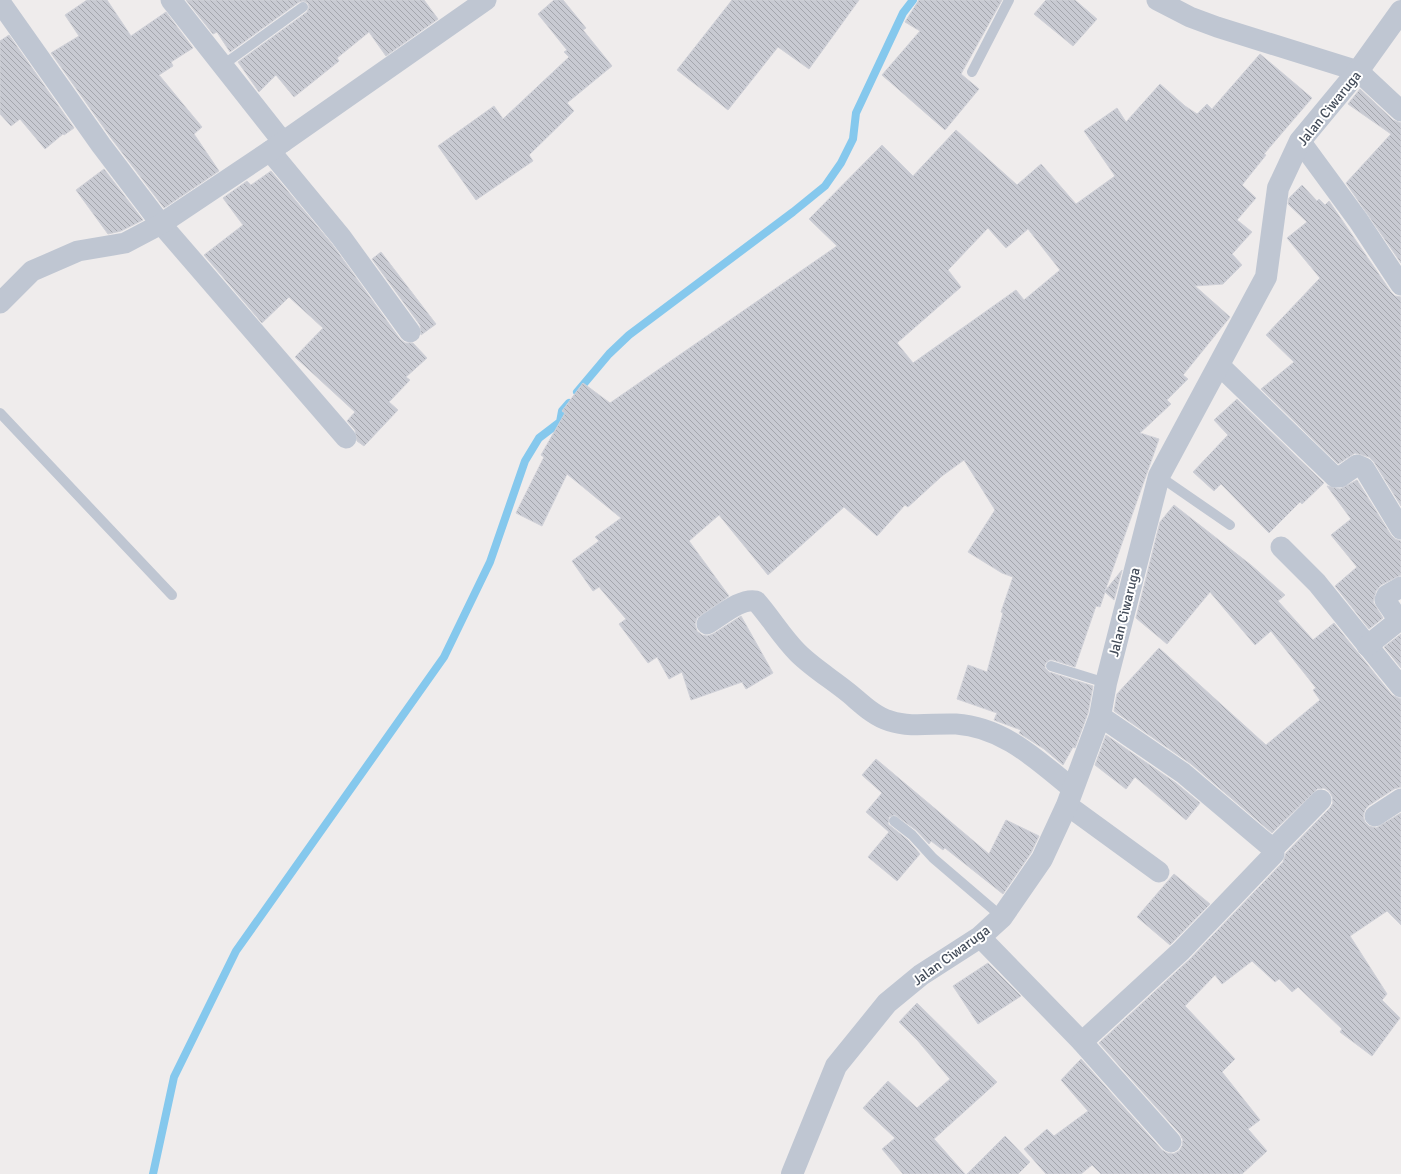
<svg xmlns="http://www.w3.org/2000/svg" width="1401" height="1174" font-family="Signika,sans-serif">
<defs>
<pattern id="building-back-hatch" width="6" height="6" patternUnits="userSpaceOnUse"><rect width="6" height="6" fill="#c8cad2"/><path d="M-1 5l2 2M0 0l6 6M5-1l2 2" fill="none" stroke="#a4a6ad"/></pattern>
</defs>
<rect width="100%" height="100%" fill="#efecec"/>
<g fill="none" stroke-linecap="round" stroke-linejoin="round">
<g stroke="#85c8ed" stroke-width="8">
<path d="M577,392l32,-38 20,-19 164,-123 32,-26 16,-23 12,-24 3,-26 47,-100 10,-13"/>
<path d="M153,1174l21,-97 62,-126 208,-294 46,-95 35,-101 14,-23 21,-16 2,-11 7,-8"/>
</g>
</g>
<g fill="url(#building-back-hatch)" stroke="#d0d1d8" fill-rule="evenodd">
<path d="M87,0h20l24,36 35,-24 27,36 -22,14 2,4 -14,9 43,52 -8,7 25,37 -55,37 -53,-70 -60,-85 28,-17 -14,-21z"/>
<path d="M186,0h238l14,19 -52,37 -17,-24 -32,26 2,3 -45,36 -18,-22 -17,17 -21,-30 69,-50 2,-5 -1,-4 -5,-2 -4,1 -69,50 -13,-20 -4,2z"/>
<path d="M554,0h9l23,28 -3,2 29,36 -45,37 7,8 -45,44 4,6 -57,39 -38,-54 56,-40 9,13 66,-62 -5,-5 3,-2 -29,-36z"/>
<path d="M732,0h127l-50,69 -31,-22 -50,63 -51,-40z"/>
<path d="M919,0h83l-41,74 18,15 -34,41 -63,-55 38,-44 -15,-9z"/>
<path d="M1046,0h29l22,19 -24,27 -39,-32z"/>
<path d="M9,35l65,93 -10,7 -1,-1 -18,15 -25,-30 -9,7 -11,-12v-73z"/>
<path d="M1260,54l52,44 -48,56 2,1 -24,30 14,13 -19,22 15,12 -20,22 10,11 -19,19 -28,2 35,31 -47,58 5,4 -21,21 4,4 -31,29 19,6 -54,152 17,-21 -8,30 -9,-8 -5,15 -4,-1 -21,61 -22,-7h-4l-4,4v4l4,4 44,14 -5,27 -13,35 -2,-1 -10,18 -19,-16 -25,-16 2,-3 -27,-10 3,-7 -40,-14 11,-34 19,7 16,-59 -2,-1 12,-35 -11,-4 -34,-21 27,-42 -31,-50 -22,16 -34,31 -3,-2 -28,31 -33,-29 -76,68 -49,-60 -30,26 40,55 -32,22 -2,6 2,7 5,4 5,1 6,-2 28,-18 32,57 -27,16 -4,-7 -51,18 -9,-28 -13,7 -12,-22 -9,6 -29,-39 7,-5 -27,-32 -6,4 -21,-30 27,-20 -4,-4 26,-19 -54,-44 -25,52 -26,-13 28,-56 -3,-2 24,-42 -3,-2 21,-28 27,20 227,-157 -28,-27 73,-74 31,31 43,-46 61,55 24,-21 35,40 39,-28 -31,-45 33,-23 9,14 34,-38 25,22 12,8 10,-10 5,5zM988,228l18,20 22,-19 32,41 -36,30 -8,-10 -103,73 -16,-20 64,-56 -13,-17z"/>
<path d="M1360,89l33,31 8,3v140l-55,-80 45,-49 -43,-30z"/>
<path d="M104,169l39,51 -22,11 -13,3 -32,-44z"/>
<path d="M271,171l61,73 68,95 5,4h8l14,15 -21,19 4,3 -21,22 9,8 -34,36 -7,-5 -2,-11 -8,-9 8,-9 -60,-55 28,-29 -34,-31 -27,26 -58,-68 39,-30 -20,-27 24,-17 4,4z"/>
<path d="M1302,185l15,16 2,-2 6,6 4,-4 62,91 4,4 6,1v209l-27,-44 -5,-5 -14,-4 -17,11 -77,-75 33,-27 -28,-27 54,-57 -33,-40 20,-16 -19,-18 1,-6z"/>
<path d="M381,252l55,72 -15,11 -1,-10 -48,-66z"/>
<path d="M1237,399l87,84 -22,21 -2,-2 -31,31 -48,-49 -7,7 -21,-19 35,-37 -14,-15z"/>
<path d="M1357,480l34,55 4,4 6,2v34l-20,10 -5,6 -3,11 10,16 -14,11 -34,-43 22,-19 -26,-32 20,-16 -24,-33 13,3z"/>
<path d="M1174,505l77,60 34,30 -7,6 35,39 21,-17 58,72 9,4v88l-7,2 -26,17 -3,4 -2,6 2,6 4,4 7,2 25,-15v112l-14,-14 -37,25 37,58 -5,6 18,18 -28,38 -32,-24 2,-3 -44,-42 -6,5 -13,-13 -4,3 -23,-21 -30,23 -7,-9 -30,31 50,53 -13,13 38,48 -12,9 19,22 -25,23h-141l-9,-9 -11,9h-35l-22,-25 23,-20 7,7 34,-25 -27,-31 20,-21 81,91 5,3 6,1 6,-3 3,-5 1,-6 -3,-6 -81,-91 91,-84 93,-97 3,-9 44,-45 3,-5 -1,-7 -3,-5 -5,-3 -7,1 -45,44 -81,-69 -77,-53 3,-17 42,-46 107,97 54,-45 -7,-10 3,-2 -45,-57 -16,14 -45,-53 -43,52 -31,-26 24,-96z"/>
<path d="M1401,634v34l-17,-21z"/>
<path d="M1106,735l70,48 24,20 -14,17 -51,-43 -9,12 -31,-24z"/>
<path d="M876,759l113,95 17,-34 33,16 -8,17 -28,41 -58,-46 -2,2 -12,-9 -2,3 -13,-14 -21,-15 -6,2 -1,7 20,16 12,14 -23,27 -29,-24 21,-25 -23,-20 16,-19 -20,-18z"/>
<path d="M1174,874l36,30 -40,41 -33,-28z"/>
<path d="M988,963l33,33 -43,28 -25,-38z"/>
<path d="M917,1003l80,79 -63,57 31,35h-62l-21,-25 13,-11 -32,-30 25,-27 29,27 33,-29 -32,-38 -19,-19z"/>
<path d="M1005,1136l25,26 -12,12h-51z"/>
</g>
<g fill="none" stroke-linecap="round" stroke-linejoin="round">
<g stroke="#bfc6d2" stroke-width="10">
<path d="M223,65l80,-58"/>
<path d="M972,72l37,-72"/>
<path d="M0,413l172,182"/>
<path d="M1159,476l71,49"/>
<path d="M1051,666l55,17"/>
<path d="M894,821l18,14 21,23 69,59"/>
</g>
<g stroke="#bfc6d2" stroke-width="21">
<path d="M171,0l112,142"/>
<path d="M1157,0l33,17 27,10 141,44 43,40"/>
<path d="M0,2l101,143 60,79 185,214"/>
<path d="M1300,141l58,79 43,65"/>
<path d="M270,151l71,86 69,95"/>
<path d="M0,303l32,-32 46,-20 47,-8 36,-19 109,-73 216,-151"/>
<path d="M1219,365l116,112h5l17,-12 7,3 37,61"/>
<path d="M1281,547l36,36 84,104"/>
<path d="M707,624c14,-8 33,-26 49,-23 15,17 26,36 42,52 15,15 35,27 52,41 12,10 25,23 40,27 21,7 44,2 66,3 48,3 82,37 117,65"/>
<path d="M1367,646l30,-24 1,-3 -13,-19 2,-5 14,-8"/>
<path d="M1067,805l92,67"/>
<path d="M1375,816l26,-17"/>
<path d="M1273,849l48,-49"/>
<path d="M980,937l102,105 89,100"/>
<path d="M1082,1042l99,-91 93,-97 -1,-5 -90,-76 -83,-57"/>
</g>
<path stroke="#bfc6d2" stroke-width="22" d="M792,1174l44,-108 51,-63 34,-28 59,-38 22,-20 40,-58 25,-54 33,-89 6,-33 53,-207 107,-199 12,-89 22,-47 58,-70 43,-60"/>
</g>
<g text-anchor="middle" stroke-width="4" stroke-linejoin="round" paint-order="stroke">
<g font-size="14" fill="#444d5a" stroke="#fff">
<text transform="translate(1329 108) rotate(-51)" y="5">Jalan Ciwaruga</text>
<text transform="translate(1124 612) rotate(-76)" y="5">Jalan Ciwaruga</text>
<text transform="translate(951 955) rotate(-36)" y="5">Jalan Ciwaruga</text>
</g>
</g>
</svg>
